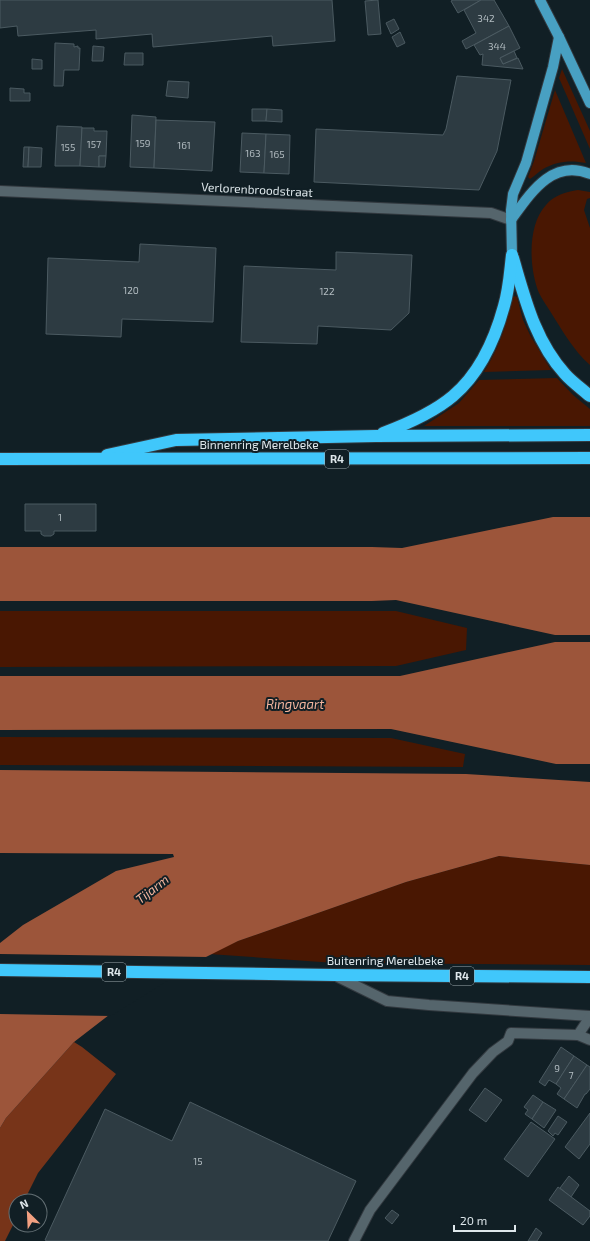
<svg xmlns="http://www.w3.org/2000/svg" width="590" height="1241" font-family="'Exo 2',sans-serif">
<rect width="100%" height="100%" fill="#111f25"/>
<g fill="#491702">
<path d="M562,69l28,62v18l-31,-71z"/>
<path d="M555,90l31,73c-15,-3 -29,-2 -43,6 -5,3 -8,7 -13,10l-2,-2 6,-16z"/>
<path d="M578,190l12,2v6l-3,1 -3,11 6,18v137c-17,-15 -28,-35 -40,-54 -4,-6 -8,-12 -11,-18 -10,-24 -12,-68 7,-88 8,-10 20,-13 32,-15z"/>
<path d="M515,296l2,1 6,23 7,15 21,35 -67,2c16,-26 22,-46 29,-75z"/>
<path d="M557,378l16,17 17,14v17h-166l35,-23 20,-23z"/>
<path d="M0,611h396l71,17 -1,22 -70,16 -396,1z"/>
<path d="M0,737l391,1 74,16 -2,13 -463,-2z"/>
<path d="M499,856l91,9v100l-255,-2 -126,-9 29,-13 168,-59z"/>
</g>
<path fill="#773419" d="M74,1042l8,5 34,27 -78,99 -14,28h-8v18l-11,22h-5v-113l6,-10z"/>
<g fill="#9c553a">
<path d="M553,517h37v118h-35l-159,-35 -24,1h-372v-54h372l30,1z"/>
<path d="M555,642h35v122h-34l-165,-35 -391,1v-54h400z"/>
<path d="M0,770l466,4 124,8v83l-91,-9 -93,26 -168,59 -54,27 -75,47 -35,27 -68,76 -6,10v-185l23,-18 93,-54 58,-14 -1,-3 -173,-1z"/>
</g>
<path fill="#111f25" d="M0,954l208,3 -23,13 -74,46 -111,-2z"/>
<g fill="#2d3b42" stroke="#4b5a61">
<path d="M0,0h332l3,41 -62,5 -1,-10 -119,11 -1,-13 -56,5v-9l-78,6 -1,-10 -17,2z"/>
<path d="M378,0l3,34 -13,1 -3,-34z"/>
<path d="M453,0h28l-23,13 -7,-12z"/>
<path d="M481,0h13l15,26 -43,23 -4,-8 14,-8 -12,-23z"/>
<path d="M394,19l5,10 -8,5 -5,-11z"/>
<path d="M509,26l11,22 -20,10 3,6 15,-6 5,11 -41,-4 1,-11 -3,1 -6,-10z"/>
<path d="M400,32l5,11 -8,4 -5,-10z"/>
<path d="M55,43l19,1v3l4,-1v2h2l-1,22h-15l-1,16h-9z"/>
<path d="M93,46l11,1 -1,14h-11z"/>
<path d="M514,51l3,7 -14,6 -3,-6z"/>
<path d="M125,53h18v12h-19z"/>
<path d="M32,59l10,1v9h-10z"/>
<path d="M457,76l54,4 -14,71 -18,39 -165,-8 2,-53 127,6 3,-6z"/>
<path d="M168,81l21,1 -1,16 -22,-2z"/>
<path d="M10,88l14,1v4h6v8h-20z"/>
<path d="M252,109h15l-1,12h-14z"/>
<path d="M267,109l15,1v12l-16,-1z"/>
<path d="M132,115l24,2 -2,51 -24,-1z"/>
<path d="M156,120l59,2 -3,49 -58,-3z"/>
<path d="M57,126l25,1 -2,39h-25z"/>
<path d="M82,128h12v3h13l-1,25h-7v11l-19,-1z"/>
<path d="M242,133l24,1 -2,39 -24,-1z"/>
<path d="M266,134l24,1 -1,39 -25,-1z"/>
<path d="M24,147h5l-1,20h-5z"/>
<path d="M29,147l13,1 -1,19h-13z"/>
<path d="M99,156h7l-1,11h-6z"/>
<path d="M140,244l76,4 -3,74 -91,-3 -1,18 -75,-3 2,-76 91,4z"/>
<path d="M336,252l76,3 -3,58 -18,17 -73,-4 -1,18 -76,-2 3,-76 92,4z"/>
<path d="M25,504h71v27h-42v3l-3,2h-7l-3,-2v-3h-16z"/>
<path d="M561,1047l13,9 -18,28 -7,-4 -4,6 -6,-4z"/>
<path d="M574,1056l13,9 -23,34 -7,-5 4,-6 -5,-4z"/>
<path d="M587,1065l3,2v22l-4,5h-1l-8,14 -13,-9z"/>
<path d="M485,1088l17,12 -16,22 -17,-12z"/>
<path d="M533,1095l10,7 -11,17 -7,-5 3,-4 -4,-3z"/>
<path d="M190,1102l166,79 -28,60h-281l-2,-1 60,-131 67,32z"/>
<path d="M543,1102l13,8 -12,18 -12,-9z"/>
<path d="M590,1113v31l-11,15 -14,-12z"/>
<path d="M558,1116l9,6 -9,13 -3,-2 -2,3 -5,-5z"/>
<path d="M531,1122l24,17 -27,38 -24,-18z"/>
<path d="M569,1176l10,9 -8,12 -11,-9z"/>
<path d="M558,1187l32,24v5l-7,9 -34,-25z"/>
<path d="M392,1210l7,5 -7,9 -7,-6z"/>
<path d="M536,1228l6,5 -5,8h-9z"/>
</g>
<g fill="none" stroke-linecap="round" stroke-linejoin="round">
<defs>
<g id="minor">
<path d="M0,191l491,22 20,7"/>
<path d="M334,975l53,26 42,4 161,11"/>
<path d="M578,1035l12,-18"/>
<path d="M354,1241l16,-31 103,-137 20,-21 15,-11 3,-8 67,2 12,5"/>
</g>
<g id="major">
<path d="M540,0l19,37 31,66"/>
<path d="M511,220c19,-26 41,-62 79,-46"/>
<path d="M512,255l-1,-45 2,-16 13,-31 27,-96 6,-30"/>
</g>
<g id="highway">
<path d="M513,258c12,41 22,83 52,116 7,8 17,15 25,22"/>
<path d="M383,433c24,-9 50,-20 70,-37 26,-22 42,-57 51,-90 5,-16 6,-34 8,-51"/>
<path d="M107,455l69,-15 200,-4 214,-1"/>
<path d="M0,459l590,-1"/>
<path d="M0,970l334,5 256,2"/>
</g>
</defs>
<use href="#minor" stroke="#32393f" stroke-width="12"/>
<use href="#major" stroke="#32393f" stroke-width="12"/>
<use href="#highway" stroke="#32393f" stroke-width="14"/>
<use href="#minor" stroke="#55656c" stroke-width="10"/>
<use href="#major" stroke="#48a0c2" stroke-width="10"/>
<use href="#highway" stroke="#40c7fb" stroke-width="12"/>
</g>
<g text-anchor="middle" stroke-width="4" stroke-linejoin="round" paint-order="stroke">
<g font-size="10" fill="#b2bcc1">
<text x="486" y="22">342</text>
<text x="497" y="50">344</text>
<text x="143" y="147">159</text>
<text x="94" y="148">157</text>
<text x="184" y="149">161</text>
<text x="68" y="151">155</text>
<text x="253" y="157">163</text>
<text x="277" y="158">165</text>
<text x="131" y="294">120</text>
<text x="327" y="295">122</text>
<text x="60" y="521">1</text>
<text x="557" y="1072">9</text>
<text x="571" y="1079">7</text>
<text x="198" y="1165">15</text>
</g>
<g fill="#111f25" stroke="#a0abb0" stroke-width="1">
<rect x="325" y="450" width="24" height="18" rx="3"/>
<rect x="102" y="963" width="24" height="18" rx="3"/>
<rect x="450" y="967" width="24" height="18" rx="3"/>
</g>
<g font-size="11" font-weight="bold" fill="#dee7eb">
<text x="337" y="463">R4</text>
<text x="114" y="976">R4</text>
<text x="462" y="980">R4</text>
</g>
<g font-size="12" fill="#dee7eb" stroke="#111f25">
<text transform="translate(257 190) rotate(3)" y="4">Verlorenbroodstraat</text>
<text x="259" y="449">Binnenring Merelbeke</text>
<text x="385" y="965">Buitenring Merelbeke</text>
</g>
<g font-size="13" font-style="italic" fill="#f2b49d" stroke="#111f25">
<text x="295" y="709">Ringvaart</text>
<text transform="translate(152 889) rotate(-38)" y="5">Tijarm</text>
</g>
</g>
<g transform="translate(28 1213) rotate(336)"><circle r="19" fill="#111f25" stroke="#636f74"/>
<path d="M0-3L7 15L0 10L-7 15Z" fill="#f2a081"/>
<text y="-6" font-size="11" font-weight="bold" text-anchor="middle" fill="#dee7eb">N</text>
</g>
<path d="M454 1225v6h61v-6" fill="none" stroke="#dee7eb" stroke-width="2"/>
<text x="460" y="1225" font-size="12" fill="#dee7eb" stroke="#111f25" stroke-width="3" paint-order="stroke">20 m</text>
</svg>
